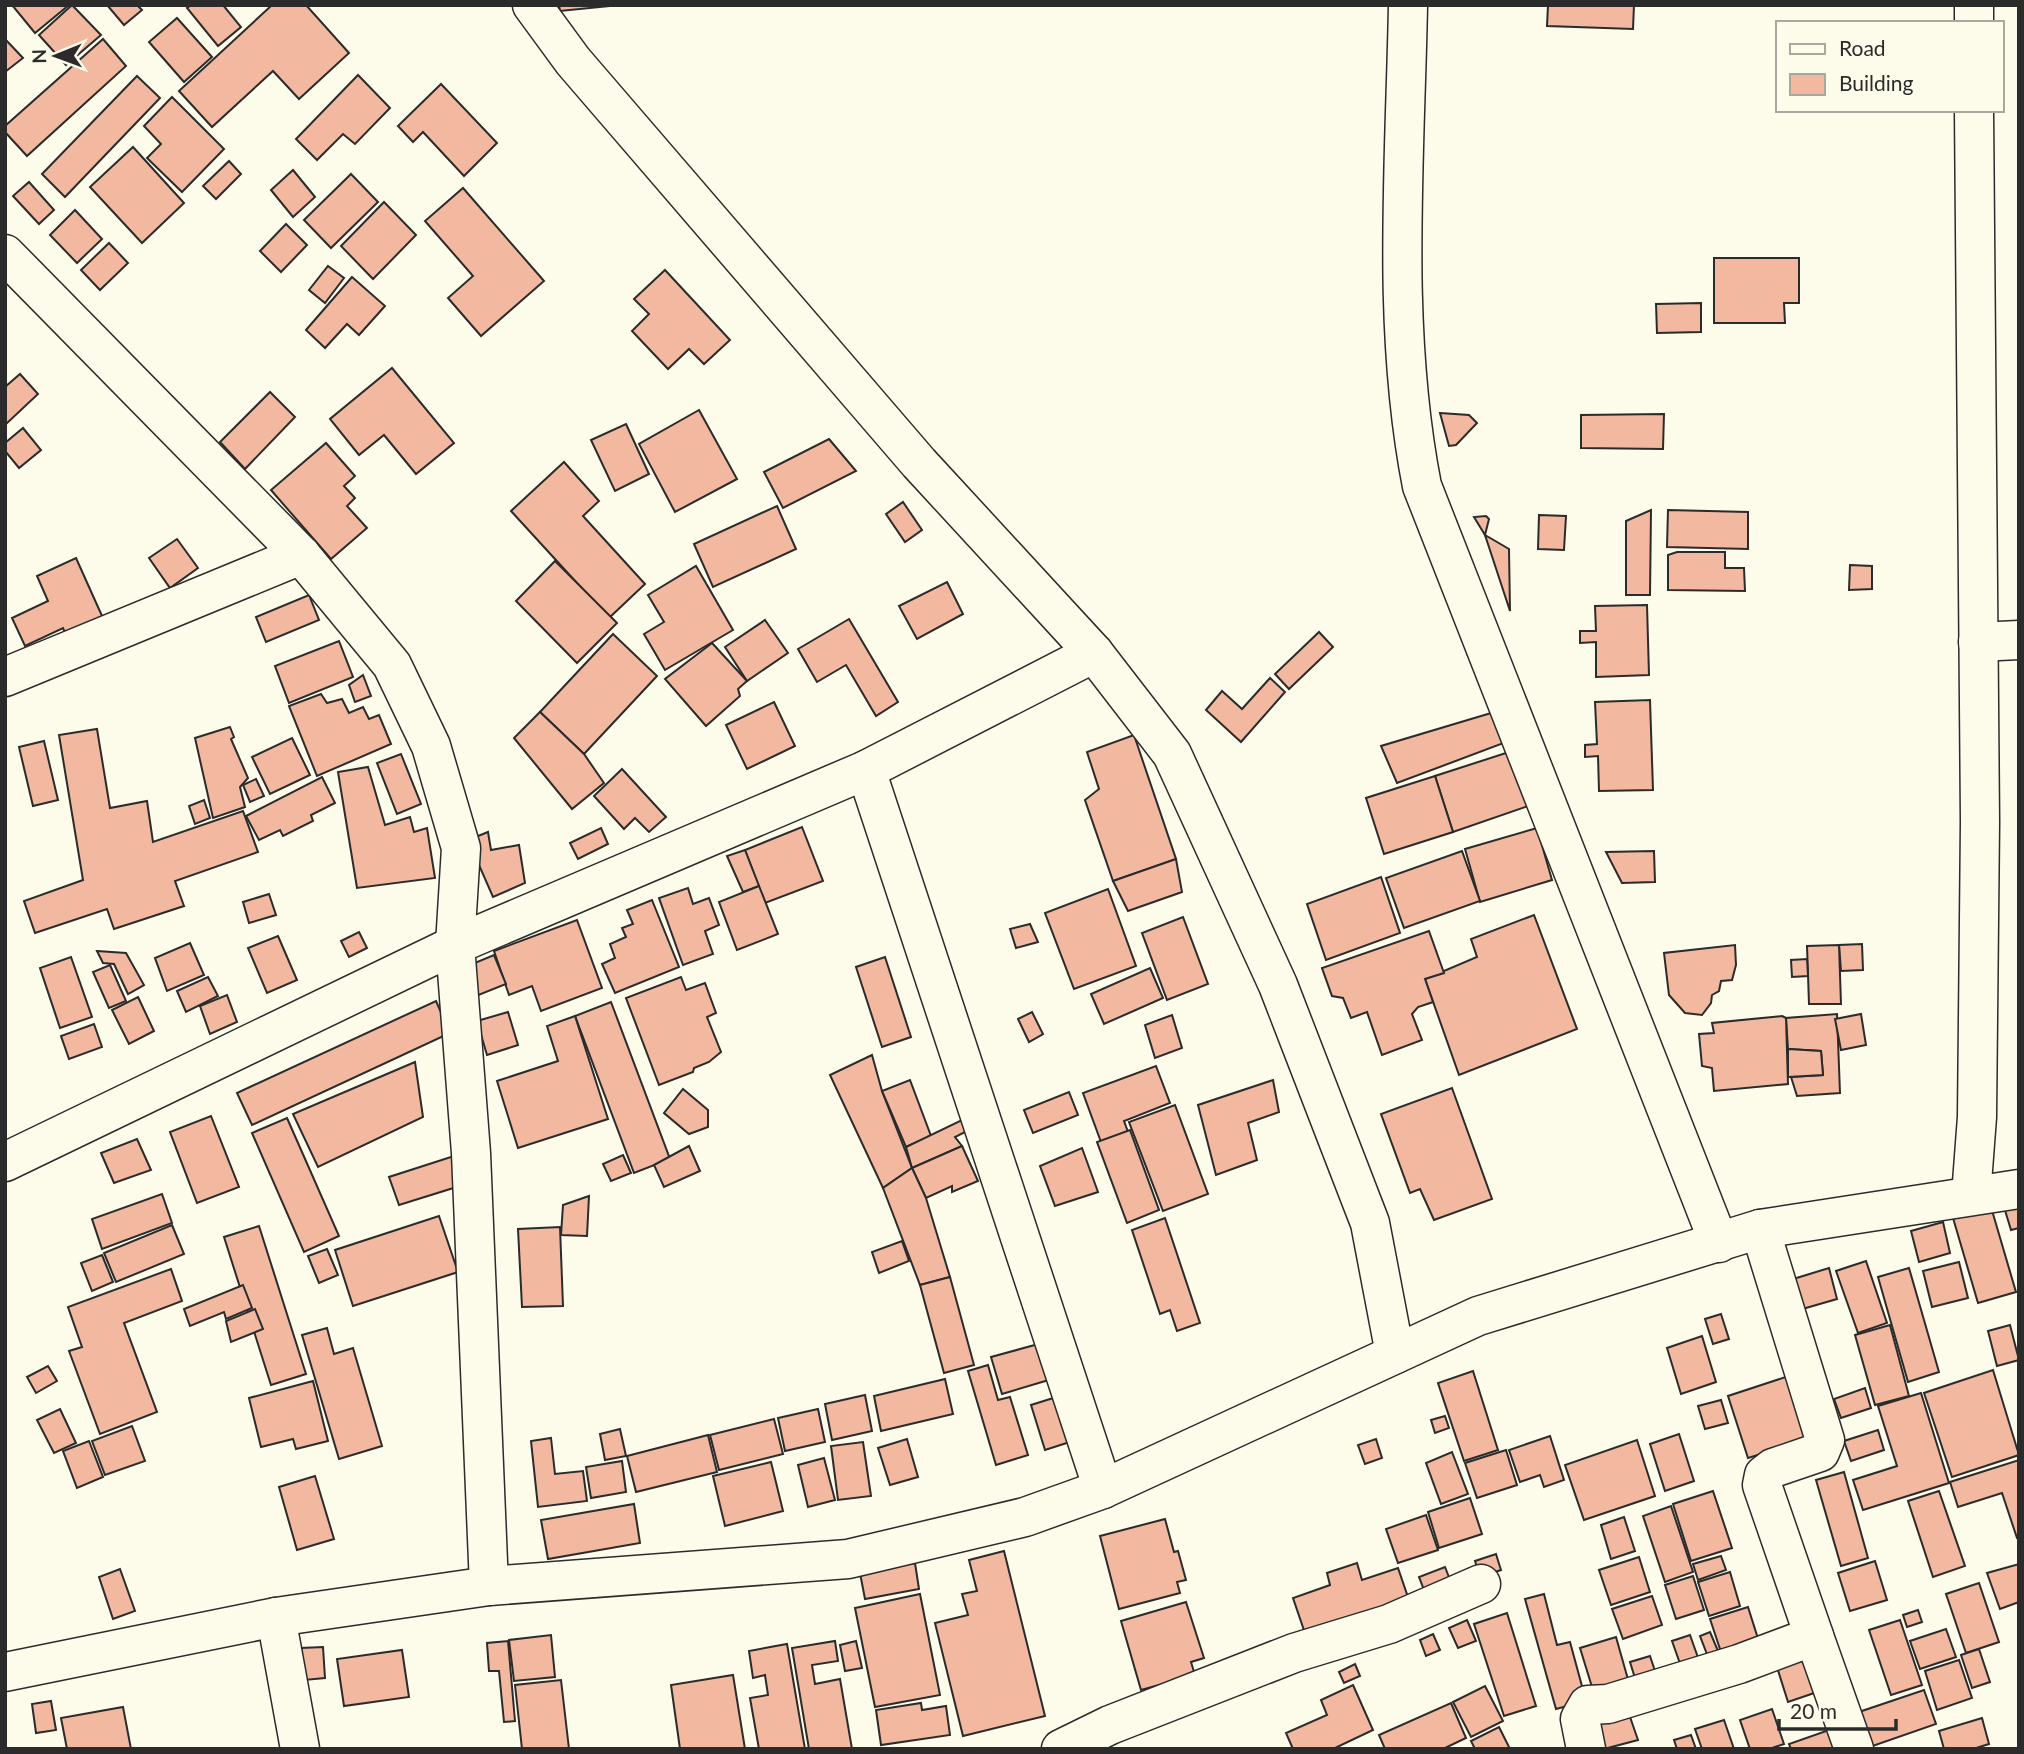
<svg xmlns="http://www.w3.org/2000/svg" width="2024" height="1754" font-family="Lato,sans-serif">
<rect width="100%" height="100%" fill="#fdfbea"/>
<g fill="#f2b8a0" stroke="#2b2b2b" stroke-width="2">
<path d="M12,5h57l-34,28z"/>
<path d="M72,5l29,30 -35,30 -27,-30z"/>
<path d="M107,5h30l5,5 -18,15z"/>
<path d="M191,5h32l18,22 -23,19 -31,-38z"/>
<path d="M272,5h34l43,48 -50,46 -26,-28 -61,56 -33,-36z"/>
<path d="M559,5h61l-60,6z"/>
<path d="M1548,5h86l-1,24 -86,-3z"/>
<path d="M177,18l35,39 -28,25 -35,-40z"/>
<path d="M5,39l18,19 -18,14z"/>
<path d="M103,39l23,27 -99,90 -22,-24v-6z"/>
<path d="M358,75l32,33 -35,36 -12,-10 -26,26 -21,-21z"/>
<path d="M137,76l23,22 -95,99 -23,-23z"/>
<path d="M441,84l56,59 -33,33 -41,-44 -10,10 -15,-16z"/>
<path d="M172,97l52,52 -42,43 -35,-34 14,-14 -17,-18z"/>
<path d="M133,147l51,56 -42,40 -52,-56z"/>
<path d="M229,161l12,13 -25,25 -13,-13z"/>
<path d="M293,170l22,27 -22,20 -22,-27z"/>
<path d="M351,174l27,28 -47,46 -27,-28z"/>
<path d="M29,182l25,28 -15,14 -26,-28z"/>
<path d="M463,188l81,93 -63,55 -33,-38 25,-22 -48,-55z"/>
<path d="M384,202l32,33 -43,44 -32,-33z"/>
<path d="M75,210l27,29 -25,24 -27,-28z"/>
<path d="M286,224l21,21 -26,27 -21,-21z"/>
<path d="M109,243l19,20 -28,27 -19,-20z"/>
<path d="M1714,258h85v45h-15l1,20h-71z"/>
<path d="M328,266l16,12 -19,25 -16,-13z"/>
<path d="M665,270l65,70 -26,24 -15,-15 -21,20 -36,-38 17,-17 -15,-15z"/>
<path d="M352,277l33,29 -26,29 -12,-11 -22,24 -19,-18z"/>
<path d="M1701,303v29l-44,1 -1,-29z"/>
<path d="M392,368l62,75 -38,31 -32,-39 -25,20 -29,-36z"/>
<path d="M20,374l18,20 -33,31v-38z"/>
<path d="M270,392l25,25 -50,52 -25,-27z"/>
<path d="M699,410l38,69 -62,33 -36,-68z"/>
<path d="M1440,413l29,2 8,8 -21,22 -7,1z"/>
<path d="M1664,414l-1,35 -82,-1v-33z"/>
<path d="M626,424l23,50 -34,17 -24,-51z"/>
<path d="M23,428l18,22 -22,18 -14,-17v-8z"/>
<path d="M829,439l27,32 -73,37 -19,-36z"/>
<path d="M326,443l29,33 -11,10 11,12 -8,8 20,22 -36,31 -60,-69z"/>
<path d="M564,462l35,39 -16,15 62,68 -36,34 -98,-107z"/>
<path d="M903,502l19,28 -17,12 -19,-28z"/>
<path d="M777,506l19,43 -83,38 -19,-43z"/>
<path d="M1651,510l-1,85h-24v-74z"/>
<path d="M1668,510l80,2v37l-81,-2z"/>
<path d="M1539,515l27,1 -2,34 -26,-1z"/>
<path d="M1486,516l3,3 -4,16 -11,-18z"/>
<path d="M1485,535l24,14 1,62z"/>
<path d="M177,539l21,29 -28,20 -21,-30z"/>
<path d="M1677,552h48v16h19l1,23 -77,-1v-35z"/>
<path d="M76,558l31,69 -37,17 -7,-16 -38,18 -13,-28 36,-17 -11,-25z"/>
<path d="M555,561l62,62 -40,40 -61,-62z"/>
<path d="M1850,565l22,1v23l-23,1z"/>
<path d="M696,566l37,64 -68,40 -21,-36 20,-12 -16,-27z"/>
<path d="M947,582l16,32 -46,25 -18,-33z"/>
<path d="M309,595l10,25 -53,22 -10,-25z"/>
<path d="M1647,605l2,70 -53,2v-35l-16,1v-12h16l-1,-25z"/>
<path d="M849,619l49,83 -22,14 -30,-51 -29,17 -19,-33z"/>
<path d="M765,620l23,33 -41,28 -22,-34z"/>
<path d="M1319,632l14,15 -44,42 -14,-15z"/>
<path d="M613,634l44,42 -73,78 -44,-42z"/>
<path d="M339,641l14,36 -64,26 -14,-37z"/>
<path d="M712,643l35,38 -9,8 2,7 -34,30 -41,-47z"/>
<path d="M363,675l8,21 -16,6 -6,-17z"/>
<path d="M1270,678l15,14 -44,50 -35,-32 16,-19 20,18z"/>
<path d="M321,694l6,9 15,-4 7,14 14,-6 6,12 10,-4 12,29 -74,32 -28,-70z"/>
<path d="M1650,700l3,90 -54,1 -1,-35 -13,1v-12l12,-1 -2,-42z"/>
<path d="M774,702l21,44 -48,23 -21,-44z"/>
<path d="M1501,710l8,31 -112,42 -16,-37z"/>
<path d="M540,712l44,42 20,29 -32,26 -58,-71z"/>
<path d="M230,727l4,10 -3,2 17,39 -8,9 5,20 -32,11 -18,-80z"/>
<path d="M97,729l13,79 37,-7 6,41 90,-31 15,41 -83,29 9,25 -70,23 -7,-20 -72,24 -11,-32 59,-21 -24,-145z"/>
<path d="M1134,735l42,124 -63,22 -28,-81 14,-11 -12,-37z"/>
<path d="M292,738l18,37 -40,19 -18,-37z"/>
<path d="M44,741l14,59 -25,6 -14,-59z"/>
<path d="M1509,752l19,54 -75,26 -18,-56z"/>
<path d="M401,754l20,50 -24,10 -20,-51z"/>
<path d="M368,767l17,58 25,-8 4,15 13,-4 8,50 -78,10 -19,-116z"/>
<path d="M622,769l44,48 -17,15 -14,-14 -11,11 -30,-33z"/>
<path d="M1435,776l18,56 -69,22 -18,-56z"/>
<path d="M322,777l13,26 -24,12 2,6 -30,15 -3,-6 -21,10 -13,-24z"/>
<path d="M256,779l8,17 -14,6 -7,-17z"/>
<path d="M204,800l6,18 -15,6 -6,-18z"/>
<path d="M802,827l21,54 -58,22 -20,-53z"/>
<path d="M601,828l7,16 -30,15 -8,-16z"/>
<path d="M1537,828l15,52 -72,22 -15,-53z"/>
<path d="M488,832l3,18 28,-5 6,38 -32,14 -25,-57z"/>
<path d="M745,850l14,36 -16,6 -16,-36z"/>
<path d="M1462,851l18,50 -76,27 -18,-50z"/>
<path d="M1654,851l1,31 -33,1 -16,-31z"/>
<path d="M1176,859l6,33 -54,19 -15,-30z"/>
<path d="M1381,877l19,56 -74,27 -19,-56z"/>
<path d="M759,886l19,48 -41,16 -18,-48z"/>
<path d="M688,888l5,16 16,-6 10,27 -14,6 8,23 -30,11 -24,-67z"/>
<path d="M1108,889l28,77 -62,23 -29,-76z"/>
<path d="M269,894l7,21 -27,8 -6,-21z"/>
<path d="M652,900l27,67 -64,26 -13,-29 13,-6 -5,-14 16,-7 -4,-9 11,-4 -6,-14z"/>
<path d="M1534,915l43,114 -118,46 -34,-96 52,-22 -6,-18z"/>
<path d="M1183,917l25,67 -41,16 -25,-67z"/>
<path d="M577,920l25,68 -61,23 -9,-25 -23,9 -15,-44z"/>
<path d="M1030,924l8,18 -22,6 -6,-19z"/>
<path d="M1429,931l15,42 -19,6 8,23 -15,5 -6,7 10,26 -40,15 -15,-43 -16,6 -8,-20 -11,-2 -10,-28z"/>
<path d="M359,932l8,16 -18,9 -8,-16z"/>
<path d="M278,936l19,44 -30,13 -19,-45z"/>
<path d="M190,943l14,32 -37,16 -12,-33z"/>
<path d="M1862,944l1,26 -22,1 -2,-26z"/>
<path d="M1735,945l1,20 -4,15 -11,1 -2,10 -7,4 -1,8 -9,12 -17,-2 -16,-18 -5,-42z"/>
<path d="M1839,945l2,59h-32l-2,-58z"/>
<path d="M97,951l29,2 18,32 -16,9 -14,-30 -11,-1z"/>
<path d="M494,955l12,29 -30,12 -11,-29z"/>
<path d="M71,957l21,60 -32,11 -20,-60z"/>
<path d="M885,957l26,80 -29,10 -26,-80z"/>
<path d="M1807,959l1,17 -16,1 -1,-17z"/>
<path d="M110,965l16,36 -17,7 -16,-36z"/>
<path d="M1150,968l13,30 -59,26 -13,-30z"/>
<path d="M208,977l10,19 -32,16 -9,-21z"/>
<path d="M681,977l5,13 19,-7 11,30 -9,4 14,35 -12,10 -15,6 -1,4 -34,13 -33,-87z"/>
<path d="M227,995l10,27 -27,12 -10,-28z"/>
<path d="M138,997l16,34 -25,13 -17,-34z"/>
<path d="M436,1001l14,32 -198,92 -15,-32z"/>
<path d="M611,1002l59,157 -36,14 -59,-157z"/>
<path d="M508,1012l10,33 -31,10 -10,-34z"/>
<path d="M1032,1012l11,22 -14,8 -11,-23z"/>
<path d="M1837,1014l3,79 -43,3 -6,-19 32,-2 -2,-24 -33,-2 -2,-31z"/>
<path d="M1861,1014l5,31 -25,5 -6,-31z"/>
<path d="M1172,1015l10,33 -27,10 -10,-33z"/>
<path d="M575,1016l33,103 -90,29 -21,-67 61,-20 -11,-35z"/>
<path d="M1782,1016l4,2 2,66 -74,7 -2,-23 -10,-2 -3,-32 15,-1 -2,-10z"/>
<path d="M94,1024l8,23 -33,12 -8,-23z"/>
<path d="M1788,1049l33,2 2,24 -35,2z"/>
<path d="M872,1055l10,36 30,77 -29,20 -53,-113z"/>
<path d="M415,1062l8,55 -105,50 -25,-53z"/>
<path d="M1156,1066l14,37 -46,18 4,11 -27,10 -18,-49z"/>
<path d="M910,1080l21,56 -25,11 -24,-56z"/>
<path d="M1273,1080l6,32 -31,11 9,37 -41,15 -18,-70z"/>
<path d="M1452,1088l40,111 -58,21 -14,-31 -10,4 -29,-79z"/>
<path d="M683,1089l25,21v17l-19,7 -25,-21z"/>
<path d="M1069,1092l9,23 -45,18 -9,-23z"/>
<path d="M1175,1105l33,89 -45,17 -34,-89z"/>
<path d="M211,1116l28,71 -42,16 -27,-71z"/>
<path d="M287,1118l52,118 -35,16 -52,-119z"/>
<path d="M964,1119l5,11 -14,7 7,9 -50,22 -6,-21z"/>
<path d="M1130,1130l29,80 -32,13 -30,-81z"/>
<path d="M137,1139l14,31 -37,13 -13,-30z"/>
<path d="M689,1146l11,25 -36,16 -10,-22z"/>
<path d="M962,1146l16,35 -26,11v-6l-26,12 -14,-30z"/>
<path d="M1082,1148l16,44 -43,14 -15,-40z"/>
<path d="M623,1155l8,18 -20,8 -8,-17z"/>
<path d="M454,1156l9,29 -64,20 -10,-28z"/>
<path d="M912,1168l14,30 24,79 -30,8 -37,-97z"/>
<path d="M162,1194l10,29 -70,26 -10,-30z"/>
<path d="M589,1196l-2,40 -26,-1 2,-30z"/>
<path d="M2019,1203v25l-8,2 -7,-23z"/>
<path d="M1991,1207l25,85 -38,11 -25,-85z"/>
<path d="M439,1216l19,56 -105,34 -18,-56z"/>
<path d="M1165,1218l35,105 -23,8 -7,-21 -10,4 -28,-84z"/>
<path d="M1943,1222l7,31 -31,9 -8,-31z"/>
<path d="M172,1225l12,29 -68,28 -12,-29z"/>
<path d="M259,1226l47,148 -35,11 -47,-148z"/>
<path d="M560,1227l3,79 -41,1 -4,-78z"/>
<path d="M902,1241l7,20 -30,12 -7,-21z"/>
<path d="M327,1249l11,26 -19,8 -11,-27z"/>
<path d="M102,1255l11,27 -21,9 -11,-28z"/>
<path d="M1866,1261l21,62 -29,10 -22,-62z"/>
<path d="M1959,1262l9,36 -36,9 -9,-36z"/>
<path d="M1829,1268l8,31 -38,11 -9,-30z"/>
<path d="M1909,1268l30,104 -31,10 -30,-105z"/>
<path d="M171,1269l11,32 -58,22 33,89 -57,22 -31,-83 13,-4 -14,-40z"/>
<path d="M950,1277l24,88 -30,8 -24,-88z"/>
<path d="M243,1285l9,23 -26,11 -2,-7 -34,14 -6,-17z"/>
<path d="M255,1309l8,20 -32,13 -5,-21z"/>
<path d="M1721,1314l8,25 -16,5 -8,-25z"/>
<path d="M1890,1325l19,71 -34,9 -20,-70z"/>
<path d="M2010,1325l9,35 -22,6 -9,-35z"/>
<path d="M327,1328l7,26 19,-6 29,98 -43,13 -37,-124z"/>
<path d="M1702,1336l14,46 -35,12 -14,-46z"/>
<path d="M1042,1343l10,36 -50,15 -11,-37z"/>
<path d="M988,1365l10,35 12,-3 18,58 -32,10 -28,-94z"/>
<path d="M48,1366l9,15 -21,12 -9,-16z"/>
<path d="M1993,1370l26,85 -67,22 -28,-84z"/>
<path d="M1473,1371l25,79 -34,11 -26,-78z"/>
<path d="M1798,1373l20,63 -70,22 -20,-62z"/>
<path d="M945,1379l8,35 -72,17 -7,-35z"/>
<path d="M313,1381l15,60 -32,8 -3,-10 -32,8 -12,-49z"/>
<path d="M1865,1388l6,20 -30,10 -7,-19z"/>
<path d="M1921,1393l28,90 -86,27 -10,-30 44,-14 -19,-60z"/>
<path d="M1066,1394l13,45 -34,11 -14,-45z"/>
<path d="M865,1395l7,36 -40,9 -7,-36z"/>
<path d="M1721,1400l7,23 -23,6 -7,-23z"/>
<path d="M60,1409l16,34 -22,10 -17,-33z"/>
<path d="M818,1409l7,33 -40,9 -7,-33z"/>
<path d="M1445,1416l4,12 -14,5 -4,-13z"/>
<path d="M774,1419l9,35 -64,16 -9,-35z"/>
<path d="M132,1426l13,35 -40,14 -13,-34z"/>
<path d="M620,1429l6,27 -21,4 -5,-26z"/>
<path d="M1878,1430l6,20 -33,11 -7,-20z"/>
<path d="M1679,1434l15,47 -29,10 -15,-47z"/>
<path d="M708,1435l9,37 -81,20 -9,-36z"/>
<path d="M1550,1436l14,44 -20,7 -4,-12 -20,7 -11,-32z"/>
<path d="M551,1438l4,36 28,-3 4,30 -49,6 -7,-66z"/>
<path d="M907,1439l11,38 -28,8 -12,-37z"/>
<path d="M1376,1439l6,19 -17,6 -7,-19z"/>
<path d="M1637,1440l18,56 -71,24 -19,-55z"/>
<path d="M89,1441l14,36 -26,11 -14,-37z"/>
<path d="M863,1442l8,54 -33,4 -7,-54z"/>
<path d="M1506,1450l11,35 -40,13 -12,-35z"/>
<path d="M1452,1452l16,42 -27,10 -15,-41z"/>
<path d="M824,1458l11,42 -27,7 -10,-42z"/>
<path d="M2019,1460v78h-2l-15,-45 -44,14 -8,-25z"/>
<path d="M622,1461l4,31 -35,6 -5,-31z"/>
<path d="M771,1462l12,49 -58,15 -12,-50z"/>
<path d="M1844,1472l24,86 -27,8 -25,-86z"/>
<path d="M315,1476l19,63 -37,11 -18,-63z"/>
<path d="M1713,1491l19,57 -41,13 -18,-57z"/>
<path d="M1939,1491l26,75 -32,11 -25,-76z"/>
<path d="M1470,1498l12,36 -43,14 -11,-36z"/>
<path d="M634,1504l6,39 -92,16 -7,-39z"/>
<path d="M1671,1506l22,66 -28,10 -22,-66z"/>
<path d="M1426,1515l12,35 -40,13 -12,-34z"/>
<path d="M1624,1517l11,34 -24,8 -10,-34z"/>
<path d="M1165,1519l9,33 4,-1 8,29 -9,2 3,11 -61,16 -19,-73z"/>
<path d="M1004,1551l41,165 -82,20 -28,-113 33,-8 -6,-21 15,-3 -8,-31z"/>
<path d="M1496,1554l5,16 -21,7 -5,-16z"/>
<path d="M1721,1556l5,14 -28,10 -5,-16z"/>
<path d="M1639,1557l11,35 -39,13 -12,-35z"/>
<path d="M1875,1561l12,39 -37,11 -12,-38z"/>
<path d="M915,1563l4,26 -54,10 -5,-26z"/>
<path d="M1357,1563l5,17 36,-12 13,38 -103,36 -15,-44 37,-13 -3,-12z"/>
<path d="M2019,1564v38l-19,7 -13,-36z"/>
<path d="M1445,1567l9,23 -26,10 -9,-23z"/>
<path d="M120,1569l15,42 -22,8 -14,-42z"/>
<path d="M1730,1572l10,34 -31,10 -11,-34z"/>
<path d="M1693,1576l11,34 -28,9 -11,-34z"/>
<path d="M1979,1583l20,59 -33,11 -20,-59z"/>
<path d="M920,1594l20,101 -65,12 -20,-99z"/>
<path d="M1544,1594l13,51 13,-3 16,59 -30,8 -31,-110z"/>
<path d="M1652,1596l10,29 -39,14 -11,-30z"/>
<path d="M1186,1602l18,56 -13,4 4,13 -54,15 -20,-69z"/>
<path d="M1748,1607l12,38 -37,13 -13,-39z"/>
<path d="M1918,1610l4,12 -15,5 -4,-12z"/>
<path d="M1507,1613l29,93 -32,10 -30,-92z"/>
<path d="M1467,1620l9,21 -18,7 -9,-20z"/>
<path d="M1900,1620l22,65 -31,10 -22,-65z"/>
<path d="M1946,1629l10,28 -36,12 -10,-28z"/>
<path d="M1710,1632l11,26 -11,4 -10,-26z"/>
<path d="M1433,1634l7,16 -14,6 -6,-16z"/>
<path d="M551,1635l4,42 -41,4 -5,-41z"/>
<path d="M1690,1635l11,31 -18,6 -11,-31z"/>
<path d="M1616,1637l15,53 -35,10 -16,-52z"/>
<path d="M508,1641l7,80 -11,1 -5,-51h-10l-2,-28z"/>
<path d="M835,1641l3,20 -26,4 3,19 25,-5 12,70h-43l-17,-101z"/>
<path d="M856,1641l6,27 -17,3 -5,-26z"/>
<path d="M787,1644l18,105h-46l-9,-51 18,-3 -3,-20 -12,3 -4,-27z"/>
<path d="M323,1647l2,31 -21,2 -3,-32z"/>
<path d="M1979,1649l11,33 -18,6 -11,-33z"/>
<path d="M402,1650l7,47 -65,9 -7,-47z"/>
<path d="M1808,1653l12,38 -32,11 -12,-38z"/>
<path d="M1650,1656l8,24 -20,8 -8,-26z"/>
<path d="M1959,1660l13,38 -35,12 -12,-39z"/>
<path d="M1355,1664l5,12 -16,7 -5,-11z"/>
<path d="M733,1675l12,74h-65l-9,-64z"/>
<path d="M561,1680l8,69h-47l-7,-64z"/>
<path d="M1353,1685l20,45 -40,19h-40l-7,-16 41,-18 -6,-15z"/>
<path d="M1485,1686l18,35 -32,16 -18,-35z"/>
<path d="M1924,1690l12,34 -72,25 -11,-35z"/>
<path d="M51,1701l5,29 -20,3 -4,-29z"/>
<path d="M921,1703l1,7 24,-4 4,29 -69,10 -5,-35z"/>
<path d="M1451,1703l15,35 -23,11h-58l-6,-14z"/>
<path d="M123,1707l8,42h-64l-6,-31z"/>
<path d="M1772,1709l12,35 -15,5h-19l-10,-29z"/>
<path d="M1629,1714l9,26 -34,9 -8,-24z"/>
<path d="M1982,1718l7,26 -16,5h-29l-5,-18z"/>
<path d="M1724,1720l10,29h-32l-7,-20z"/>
<path d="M1499,1727l11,22h-35l-4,-8z"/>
<path d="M1829,1730l6,19h-44l-2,-5z"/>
<path d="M1691,1735l5,14h-19l-3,-9z"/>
</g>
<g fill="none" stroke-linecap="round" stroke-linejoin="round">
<defs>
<g id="minor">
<path d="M532,5l41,56 346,402 175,190 78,101 106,231 92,238 25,131"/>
<path d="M1408,5c-3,160 -17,323 14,481l297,757"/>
<path d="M1974,5v18"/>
<path d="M5,254l296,301 91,110 39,81 30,102 -6,97 16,208 18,433"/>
<path d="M1978,642l41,-2"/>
<path d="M5,677l296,-122"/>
<path d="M866,770l237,719"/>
<path d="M5,1162l450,-217 411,-175 228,-117"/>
<path d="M1971,1196l6,-79 3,-295 -6,-712"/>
<path d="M276,1617l24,132"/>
<path d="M1814,1636l40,113"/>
<path d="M5,1672l271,-55 213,-31 359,-27 177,-42 78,-28 375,-173 282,-87 259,-40"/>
<path d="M1061,1749l49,-24 184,-72 95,-29 92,-40"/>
<path d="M1586,1749l-6,-30 8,-14 20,-1 131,-40 75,-28 -52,-151 2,-10 9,-7 47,-16 5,-12 -65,-211"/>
</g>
</defs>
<use href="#minor" stroke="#2b2b2b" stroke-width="41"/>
<use href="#minor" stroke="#fdfbea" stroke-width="38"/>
</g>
<rect width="2024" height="1754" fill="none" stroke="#2b2b2b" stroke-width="14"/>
<rect x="1776" y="21" width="228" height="91" fill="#fdfbea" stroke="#a9a89e" stroke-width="2"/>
<rect x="1790" y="44" width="35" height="10" fill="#fdfbea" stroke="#a9a89e" stroke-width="2"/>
<text x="1839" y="56" font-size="21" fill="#2b2b2b">Road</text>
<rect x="1790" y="74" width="35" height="21" fill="#f2b8a0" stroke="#a9a89e" stroke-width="2"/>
<text x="1839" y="91" font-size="21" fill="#2b2b2b">Building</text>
<g transform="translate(56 56) rotate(269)" stroke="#fdfbea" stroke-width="5" paint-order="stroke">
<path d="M0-5L12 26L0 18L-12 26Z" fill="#2b2b2b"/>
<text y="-10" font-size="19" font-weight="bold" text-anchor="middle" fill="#2b2b2b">N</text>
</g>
<path d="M1779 1719v10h117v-10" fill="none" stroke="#2b2b2b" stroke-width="3.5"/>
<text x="1790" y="1719" font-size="21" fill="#2b2b2b" stroke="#fdfbea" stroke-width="5" paint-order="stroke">20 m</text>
</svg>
